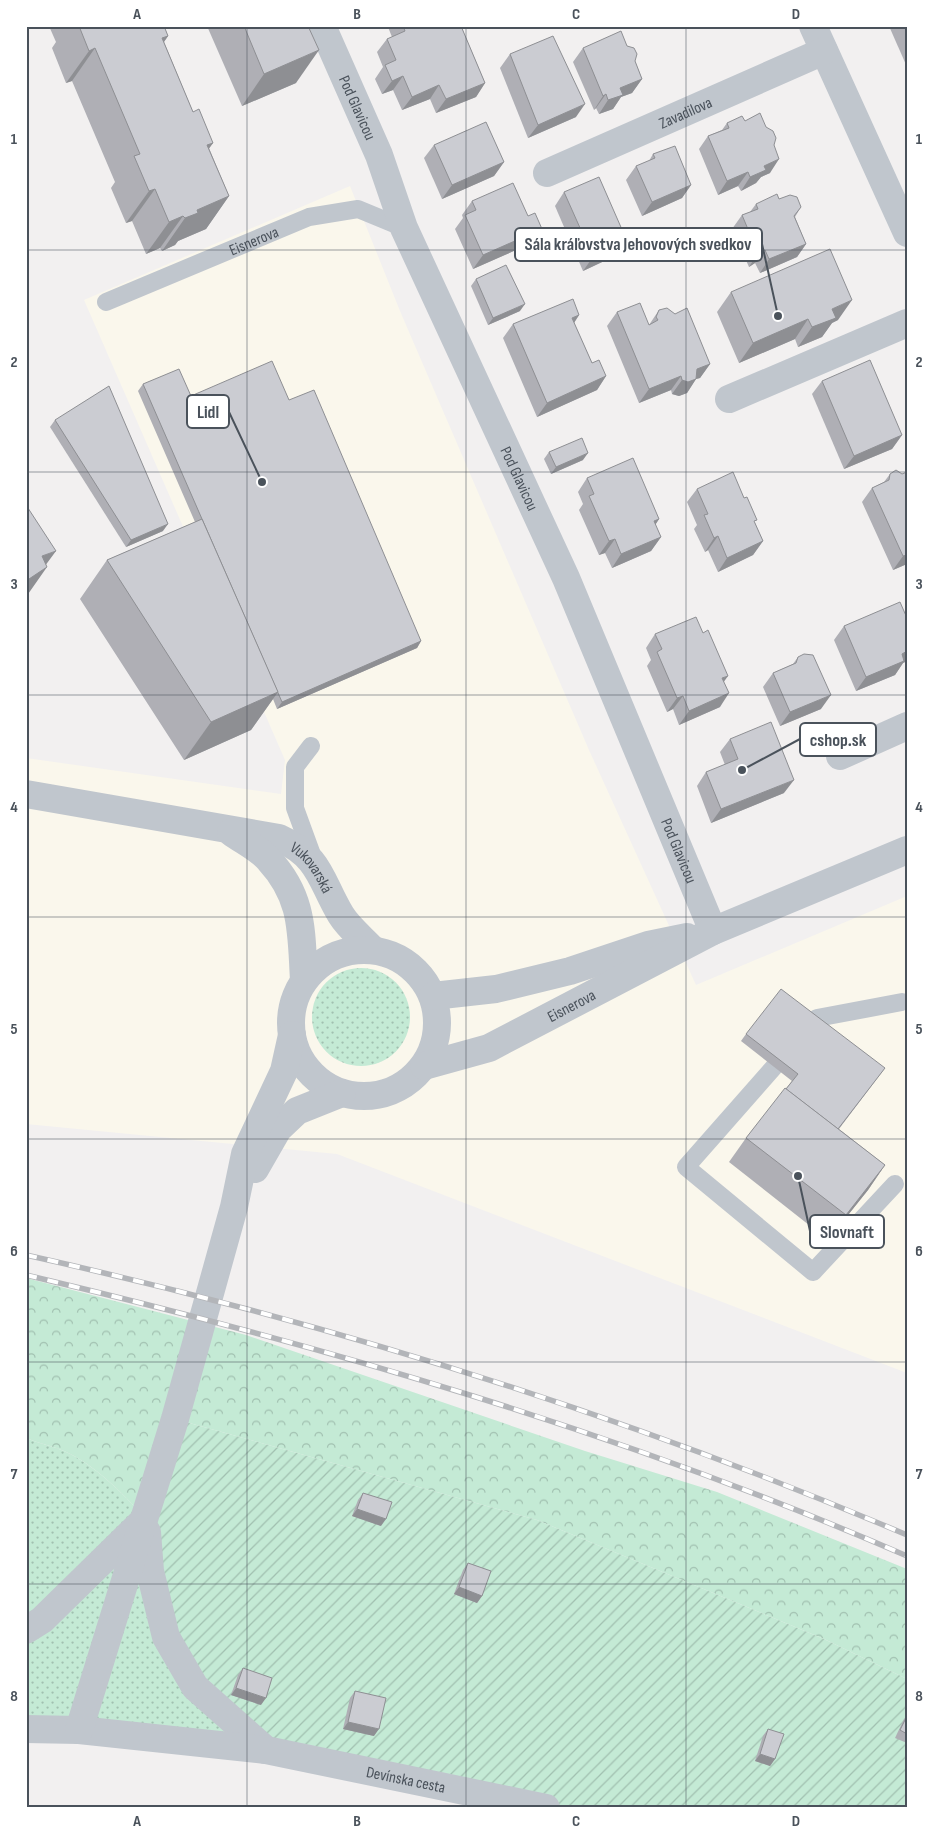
<svg xmlns="http://www.w3.org/2000/svg" width="933" height="1834" font-family="'Sofia Sans Condensed',sans-serif">
<defs>
<pattern id="grass-dots" width="8" height="8" patternUnits="userSpaceOnUse" patternTransform="scale(1.25)"><rect width="8" height="8" fill="#c4ead5"/><path d="M2 2h.1M6 6h.1" fill="none" stroke="#a1c0b0" stroke-width="1.8" stroke-linecap="round"/></pattern>
<pattern id="forest-crowns" width="20" height="18" patternUnits="userSpaceOnUse" patternTransform="scale(1.25)"><rect width="20" height="18" fill="#c4ead5"/><path d="M2 6a3 3 0 1 1 6 0M12 15a3 3 0 1 1 6 0" fill="none" stroke="#a1c0b0"/></pattern>
<pattern id="garden-furrows" width="10" height="10" patternUnits="userSpaceOnUse" patternTransform="scale(1.25)"><rect width="10" height="10" fill="#c4ead5"/><path d="M-1 1l2-2M0 10L10 0M9 11l2-2" fill="none" stroke="#a1c0b0"/></pattern>
</defs>
<rect width="100%" height="100%" fill="#f2f0f0"/>
<path fill="#faf7ec" d="M350,186l50,125 189,439 107,235 211,-89v477l-570,-219 -311,-30v-366l255,36 4,-34 -201,-460z"/>
<g fill="url(#grass-dots)">
<circle cx="361" cy="1017" r="49"/>
<path d="M26,1438c12,5 26,8 38,13 31,14 59,42 81,67l121,232 -240,-21z"/>
</g>
<path fill="url(#forest-crowns)" d="M26,1278l220,57 339,116 132,41 190,77v110l-83,-40 -287,-119 -362,-101 -30,99c-22,-25 -50,-53 -81,-67 -12,-5 -26,-8 -38,-13z"/>
<path fill="url(#garden-furrows)" d="M175,1419l362,101 287,119 83,40v129h-361l-280,-58 -100,-113 -21,-119z"/>
<g fill="none" stroke-linecap="round" stroke-linejoin="round">
<g stroke="#c0c6cd" stroke-width="18">
<path id="s1" d="M106,302l203,-85 49,-8 46,19"/>
<path d="M311,746l-16,21v41l19,52"/>
<path d="M895,1184l-82,88 -127,-105 131,-149 85,-16"/>
</g>
<g stroke="#c0c6cd" stroke-width="28">
<path id="s2" d="M322,26l57,129 25,73 162,350 147,353"/>
<path d="M813,26l94,207"/>
<path id="s3" d="M547,173l277,-122"/>
<path d="M729,399l178,-76"/>
<path d="M840,756l67,-30"/>
<path id="s4" d="M26,794l253,44c42,19 41,42 62,77 8,13 22,24 32,35"/>
<path d="M231,832c12,9 29,17 38,28 35,38 32,72 35,120"/>
</g>
<g stroke="#c0c6cd" stroke-width="28">
<circle cx="364" cy="1023" r="73"/>
<path d="M433,996l63,-7 74,-18 78,-26 39,-8"/>
<path id="s5" d="M424,1066l65,-18 224,-117 194,-81"/>
<path d="M255,1169l23,-40 19,-18 45,-18"/>
<path d="M147,1532l3,39 16,66 29,50 71,63"/>
<path d="M26,1630l16,-10 101,-99"/>
<path id="s6" d="M26,1729l53,1 187,20 280,58"/>
<path d="M79,1730l96,-311 59,-212 11,-53 39,-83 8,-36"/>
</g>
<defs>
<g id="rail">
<path d="M26,1255c301,67 597,159 881,280"/>
<path d="M26,1275c300,71 598,158 881,281"/>
</g>
</defs>
<use href="#rail" stroke="#b3b5b9" stroke-width="5.5"/>
<use href="#rail" stroke="#fff" stroke-width="4" stroke-dasharray="11" stroke-linecap="butt"/>
</g>
<g fill="#afafb5">
<path d="M49,26h115l4,10 -4,6 29,70 20,31 -4,5 20,48 -23,33 -28,12 -3,4 -13,6 -2,-3 -14,6 -14,-33 -6,2 -15,-35 4,-6 -43,-101 -6,2 -14,-35 4,-6z"/>
<path d="M207,26h101l-12,57 -54,23z"/>
<path d="M389,26h72l24,57 -9,14 -40,16 -6,-14 -28,11 -9,-20 -11,4 -7,-15 8,-12 -6,-15 10,-13 5,-2 -4,-10z"/>
<path d="M889,26h18v41z"/>
<path d="M583,48l52,13 7,18 -10,14 -11,4 -8,12 -14,5 -3,-6 -2,2 -21,-48z"/>
<path d="M510,54l66,63 -48,21 -28,-70z"/>
<path d="M745,121l29,24 -4,28 -9,4 -5,6 -15,8 -3,-5 -20,9 -19,-46 9,-13 14,-6 5,-7z"/>
<path d="M434,145l70,17 -10,14 -52,23 -18,-41z"/>
<path d="M653,154l38,31 -9,13 -40,18 -16,-36 10,-14 13,-5z"/>
<path d="M564,192l63,49 -10,14 -34,16 -28,-65z"/>
<path d="M779,199l22,8 -6,10 11,27 -9,13 -37,16 -5,-10 -6,4 -17,-38 10,-14 8,-3 6,-8z"/>
<path d="M472,201l60,42 -59,26 -18,-40 8,-11 -1,-3z"/>
<path d="M476,279l44,32 -32,14 -17,-39z"/>
<path d="M731,292l107,28 -6,3 -10,14 -24,10 -3,-8 -56,24 -22,-51z"/>
<path d="M659,310l51,54 -10,14 -4,1 -9,14 -8,3 -7,-2 -1,-4 -32,13 -32,-77 10,-14 32,13z"/>
<path d="M579,315l-5,8 18,40 14,13 -9,14 -60,27 -34,-79 10,-14z"/>
<path d="M822,381l80,54 -10,14 -48,20 -32,-75z"/>
<path d="M143,384l48,12 98,4 132,241 -4,7 -140,61 -4,-10 -22,31 -67,30 -104,-161 27,-39 88,-38 -57,-131z"/>
<path d="M55,420l108,111 -37,16 -76,-120z"/>
<path d="M549,452l34,8 -32,14 -7,-15z"/>
<path d="M890,474h12l5,90 -14,6 -31,-68 10,-14 12,-6z"/>
<path d="M587,478l72,41 -4,6 6,12 -10,14 -39,17 -7,-15 -6,2 -20,-45 4,-6 -5,-12z"/>
<path d="M697,489l58,34 8,18 -10,14 -35,17 -10,-22 -3,2 -11,-23 3,-4 -10,-23z"/>
<path d="M907,618v43l-4,2 -8,12 -39,16 -22,-51 10,-14z"/>
<path d="M655,634l69,48 -4,25 -41,18 -6,-16 -6,3 -20,-46 4,-6 -5,-12z"/>
<path d="M798,657l23,52 -41,17 -17,-39 10,-14 20,-9z"/>
<path d="M730,739l54,54 -73,30 -14,-37 9,-14 19,-7 -5,-13z"/>
<path d="M746,1034l139,34 -46,61 46,36 -17,25 -40,50 -99,-78 17,-24 46,-57 -51,-40z"/>
<path d="M363,1493l18,33 -29,-10 6,-16z"/>
<path d="M468,1563l14,33 -5,7 -23,-9 9,-24z"/>
<path d="M243,1668l18,37 -30,-10 7,-20z"/>
<path d="M355,1691l19,45 -31,-7 7,-31z"/>
<path d="M907,1715v28l-12,-5 9,-19z"/>
<path d="M768,1729l7,30 -5,7 -15,-5 8,-25z"/>
</g>
<g fill="#8e8f93">
<path d="M168,36l-23,33 17,-31z"/>
<path d="M95,48l-23,33 -6,2 23,-32z"/>
<path d="M319,50l-23,33 -54,23 22,-32z"/>
<path d="M403,76l-10,14 -11,4 10,-13z"/>
<path d="M642,79l-10,14 -11,4 -8,12 -14,5 9,-14 12,-12z"/>
<path d="M485,83l-9,14 -40,16 10,-14z"/>
<path d="M439,85l-9,14 -28,11 10,-13z"/>
<path d="M606,94l-10,14 -2,2 9,-14z"/>
<path d="M585,104l-9,13 -48,21 10,-13z"/>
<path d="M213,143l-23,32 17,-30z"/>
<path d="M779,159l-9,14 -9,4 -5,6 -15,8 9,-14 14,-11z"/>
<path d="M504,162l-10,14 -52,23 10,-14z"/>
<path d="M748,172l-10,14 -20,9 9,-14z"/>
<path d="M691,185l-9,13 -40,18 10,-14z"/>
<path d="M155,189l-23,32 -6,2 23,-32z"/>
<path d="M229,196l-23,33 -28,12 -3,4 -13,6 23,-33 12,-8z"/>
<path d="M183,216l-23,32 -14,6 23,-32z"/>
<path d="M542,229l-10,14 -59,26 10,-14z"/>
<path d="M627,241l-10,14 -34,16 10,-14z"/>
<path d="M806,244l-9,13 -37,16 9,-14z"/>
<path d="M765,250l-10,13 -6,4 9,-14z"/>
<path d="M852,300l-14,20 -6,3 -10,14 -24,10 14,-20 20,-18z"/>
<path d="M525,304l-5,7 -32,14 5,-7z"/>
<path d="M579,315l-9,14 2,-11z"/>
<path d="M808,319l-13,20 -56,24 14,-20z"/>
<path d="M710,364l-10,14 -4,1 -9,14 -8,3 -7,-2 10,-14 15,-11z"/>
<path d="M606,376l-9,14 -60,27 10,-14z"/>
<path d="M681,376l-10,14 -32,13 10,-14z"/>
<path d="M902,435l-10,14 -48,20 10,-13z"/>
<path d="M588,453l-5,7 -32,14 5,-7z"/>
<path d="M659,519l-9,14 4,-12z"/>
<path d="M168,524l-5,7 -37,16 5,-7z"/>
<path d="M718,536l-10,14 -3,2 9,-14z"/>
<path d="M661,537l-10,14 -39,17 9,-14z"/>
<path d="M615,539l-10,14 -6,2 10,-14z"/>
<path d="M763,541l-10,14 -35,17 9,-14z"/>
<path d="M56,551l-14,19 5,-3 -21,30v-18l16,-23z"/>
<path d="M907,555v9l-14,6 10,-14z"/>
<path d="M421,641l-4,7 -140,61 5,-7z"/>
<path d="M907,651v10l-4,2 -8,12 -39,16 10,-14 36,-23z"/>
<path d="M728,676l-10,14 4,-12z"/>
<path d="M278,692l-27,38 -67,30 27,-38z"/>
<path d="M729,693l-9,14 -41,18 10,-14z"/>
<path d="M831,695l-10,14 -41,17 10,-14z"/>
<path d="M683,696l-10,13 -6,3 10,-14z"/>
<path d="M794,780l-10,13 -73,30 10,-14z"/>
<path d="M885,1165l-17,25 -40,50 18,-25z"/>
<path d="M357,1509l29,10 -5,7 -29,-10z"/>
<path d="M459,1587l23,9 -5,7 -23,-9z"/>
<path d="M236,1688l30,10 -5,7 -30,-10z"/>
<path d="M348,1722l31,7 -5,7 -31,-7z"/>
<path d="M760,1754l15,5 -5,7 -15,-5z"/>
</g>
<g fill="#cbccd2" stroke="#8e8f93">
<path d="M79,26h85l4,10 -6,2 31,74 6,-3 14,34 -6,2 22,51 -32,14 1,3 -13,5 -2,-2 -14,6 -14,-33 -6,2 -15,-35 6,-2 -45,-106 -6,3z"/>
<path d="M244,26h64l11,24 -55,24z"/>
<path d="M403,26h58l24,57 -39,16 -7,-14 -27,12 -9,-21 -11,5 -7,-16 11,-5 -9,-21 18,-8z"/>
<path d="M621,31l6,15 7,2 3,6 -2,7 7,18 -22,9 3,7 -15,5 -2,-6 -3,2 -20,-48z"/>
<path d="M553,36l32,68 -47,21 -28,-71z"/>
<path d="M760,113l6,14 7,4 3,7 -2,7 5,14 -15,7 2,4 -16,7 -2,-5 -21,9 -19,-45 21,-8 -2,-5 15,-7 3,5z"/>
<path d="M486,122l18,40 -52,23 -18,-40z"/>
<path d="M675,146l16,39 -39,17 -16,-36 19,-8 -2,-4z"/>
<path d="M599,177l28,64 -34,16 -29,-65z"/>
<path d="M513,183l15,33 7,-3 7,16 -59,26 -18,-40 11,-5 -4,-9z"/>
<path d="M777,194l2,5 11,-4 7,2 4,10 -7,9 12,28 -37,15 -4,-9 -7,3 -16,-38 16,-6 -2,-5z"/>
<path d="M830,249l22,51 -20,9 4,9 -24,9 -4,-8 -55,24 -22,-51z"/>
<path d="M506,265l19,39 -32,14 -17,-39z"/>
<path d="M573,299l6,16 -7,3 20,45 7,-3 7,16 -59,27 -34,-79z"/>
<path d="M640,303l9,22 9,-5 -2,-3 3,-7 8,-2 8,6 12,-6 23,56 -13,5 -1,10 -8,3 -6,-2 -1,-4 -32,13 -32,-77z"/>
<path d="M870,360l32,75 -48,21 -32,-75z"/>
<path d="M272,361l17,39 25,-10 107,251 -139,61 -139,-318 36,-15 12,27z"/>
<path d="M109,386l59,138 -37,16 -76,-120z"/>
<path d="M582,438l6,15 -32,14 -7,-15z"/>
<path d="M633,458l26,61 -5,2 7,16 -40,17 -6,-15 -6,2 -20,-45 5,-2 -7,-16z"/>
<path d="M896,470l6,4 5,-2v83l-4,1 -31,-68 17,-8 1,-6z"/>
<path d="M733,472l11,26 3,-1 10,23 -3,1 9,20 -36,17 -9,-22 -4,2 -10,-23 4,-1 -11,-25z"/>
<path d="M26,505l30,46 -14,5 5,11 -21,14z"/>
<path d="M202,519l76,173 -67,30 -104,-162z"/>
<path d="M900,602l7,16v33l-5,3 2,7 -38,16 -22,-51z"/>
<path d="M696,617l7,16 5,-3 20,46 -6,2 7,15 -40,18 -6,-15 -6,2 -20,-46 5,-3 -7,-15z"/>
<path d="M804,654l9,1 18,40 -41,17 -17,-39 23,-10 2,-6z"/>
<path d="M771,722l23,58 -73,29 -15,-37 32,-13 -8,-20z"/>
<path d="M781,989l104,79 -47,61 -52,-40 12,-15 -52,-40z"/>
<path d="M785,1088l100,77 -39,50 -100,-77z"/>
<path d="M363,1493l29,9 -6,17 -29,-10z"/>
<path d="M468,1563l23,8 -9,25 -23,-9z"/>
<path d="M243,1668l29,10 -6,20 -30,-10z"/>
<path d="M355,1691l31,7 -7,31 -31,-7z"/>
<path d="M907,1716v18l-7,-4z"/>
<path d="M768,1729l16,5 -9,25 -15,-5z"/>
</g>
<path fill="none" stroke="#4a525b" stroke-width="1" stroke-opacity="0.55" d="M247,26v1782M466,26v1782M686,26v1782M26,250h881M26,472h881M26,695h881M26,917h881M26,1139h881M26,1362h881M26,1584h881"/>
<g text-anchor="middle" stroke-width="4" stroke-linejoin="round" paint-order="stroke">
<g font-size="16" fill="#4a525b" stroke="#fff">
<text dy="6" stroke="none"><textPath href="#s2" startOffset="89">Pod Glavicou</textPath></text>
<text dy="6" stroke="none"><textPath href="#s3" startOffset="151">Zavadilova</textPath></text>
<text dy="6" stroke="none"><textPath href="#s1" startOffset="160">Eisnerova</textPath></text>
<text dy="6" stroke="none"><textPath href="#s2" startOffset="494">Pod Glavicou</textPath></text>
<text dy="6" stroke="none"><textPath href="#s2" startOffset="899">Pod Glavicou</textPath></text>
<text dy="6" stroke="none"><textPath href="#s4" startOffset="302">Vukovarská</textPath></text>
<text dy="6" stroke="none"><textPath href="#s5" startOffset="160">Eisnerova</textPath></text>
<text dy="6" stroke="none"><textPath href="#s6" startOffset="384">Devínska cesta</textPath></text>
</g>
</g>
<path fill="none" stroke="#4a525b" stroke-width="2" d="M778 316L762 244M262 482L229 412M742 770L800 739M798 1176L810 1231"/>
<g fill="#4a525b" stroke="#fff" stroke-width="2">
<circle cx="778" cy="316" r="5"/>
<circle cx="262" cy="482" r="5"/>
<circle cx="742" cy="770" r="5"/>
<circle cx="798" cy="1176" r="5"/>
</g>
<g fill="#fff" stroke="#4a525b" stroke-width="2">
<rect x="515" y="228" width="247" height="33" rx="5"/>
<rect x="187" y="395" width="42" height="33" rx="5"/>
<rect x="800" y="723" width="76" height="33" rx="5"/>
<rect x="810" y="1215" width="74" height="33" rx="5"/>
</g>
<g font-size="18" text-anchor="middle" font-weight="bold" fill="#4a525b">
<text x="638" y="250">Sála kráľovstva Jehovových svedkov</text>
<text x="208" y="418">Lidl</text>
<text x="838" y="746">cshop.sk</text>
<text x="847" y="1238">Slovnaft</text>
</g>
<rect width="933" height="1834" fill="none" stroke="#ffffff" stroke-width="55"/>
<rect x="28" y="28" width="878" height="1778" fill="none" stroke="#4a525b" stroke-width="2"/>
<g font-size="16" text-anchor="middle" font-weight="bold" fill="#4a525b">
<text x="137" y="19">A</text>
<text x="357" y="19">B</text>
<text x="576" y="19">C</text>
<text x="796" y="19">D</text>
<text x="14" y="144">1</text>
<text x="919" y="144">1</text>
<text x="14" y="367">2</text>
<text x="919" y="367">2</text>
<text x="14" y="589">3</text>
<text x="919" y="589">3</text>
<text x="14" y="812">4</text>
<text x="919" y="812">4</text>
<text x="14" y="1034">5</text>
<text x="919" y="1034">5</text>
<text x="14" y="1256">6</text>
<text x="919" y="1256">6</text>
<text x="14" y="1479">7</text>
<text x="919" y="1479">7</text>
<text x="14" y="1701">8</text>
<text x="919" y="1701">8</text>
<text x="137" y="1826">A</text>
<text x="357" y="1826">B</text>
<text x="576" y="1826">C</text>
<text x="796" y="1826">D</text>
</g>
</svg>
